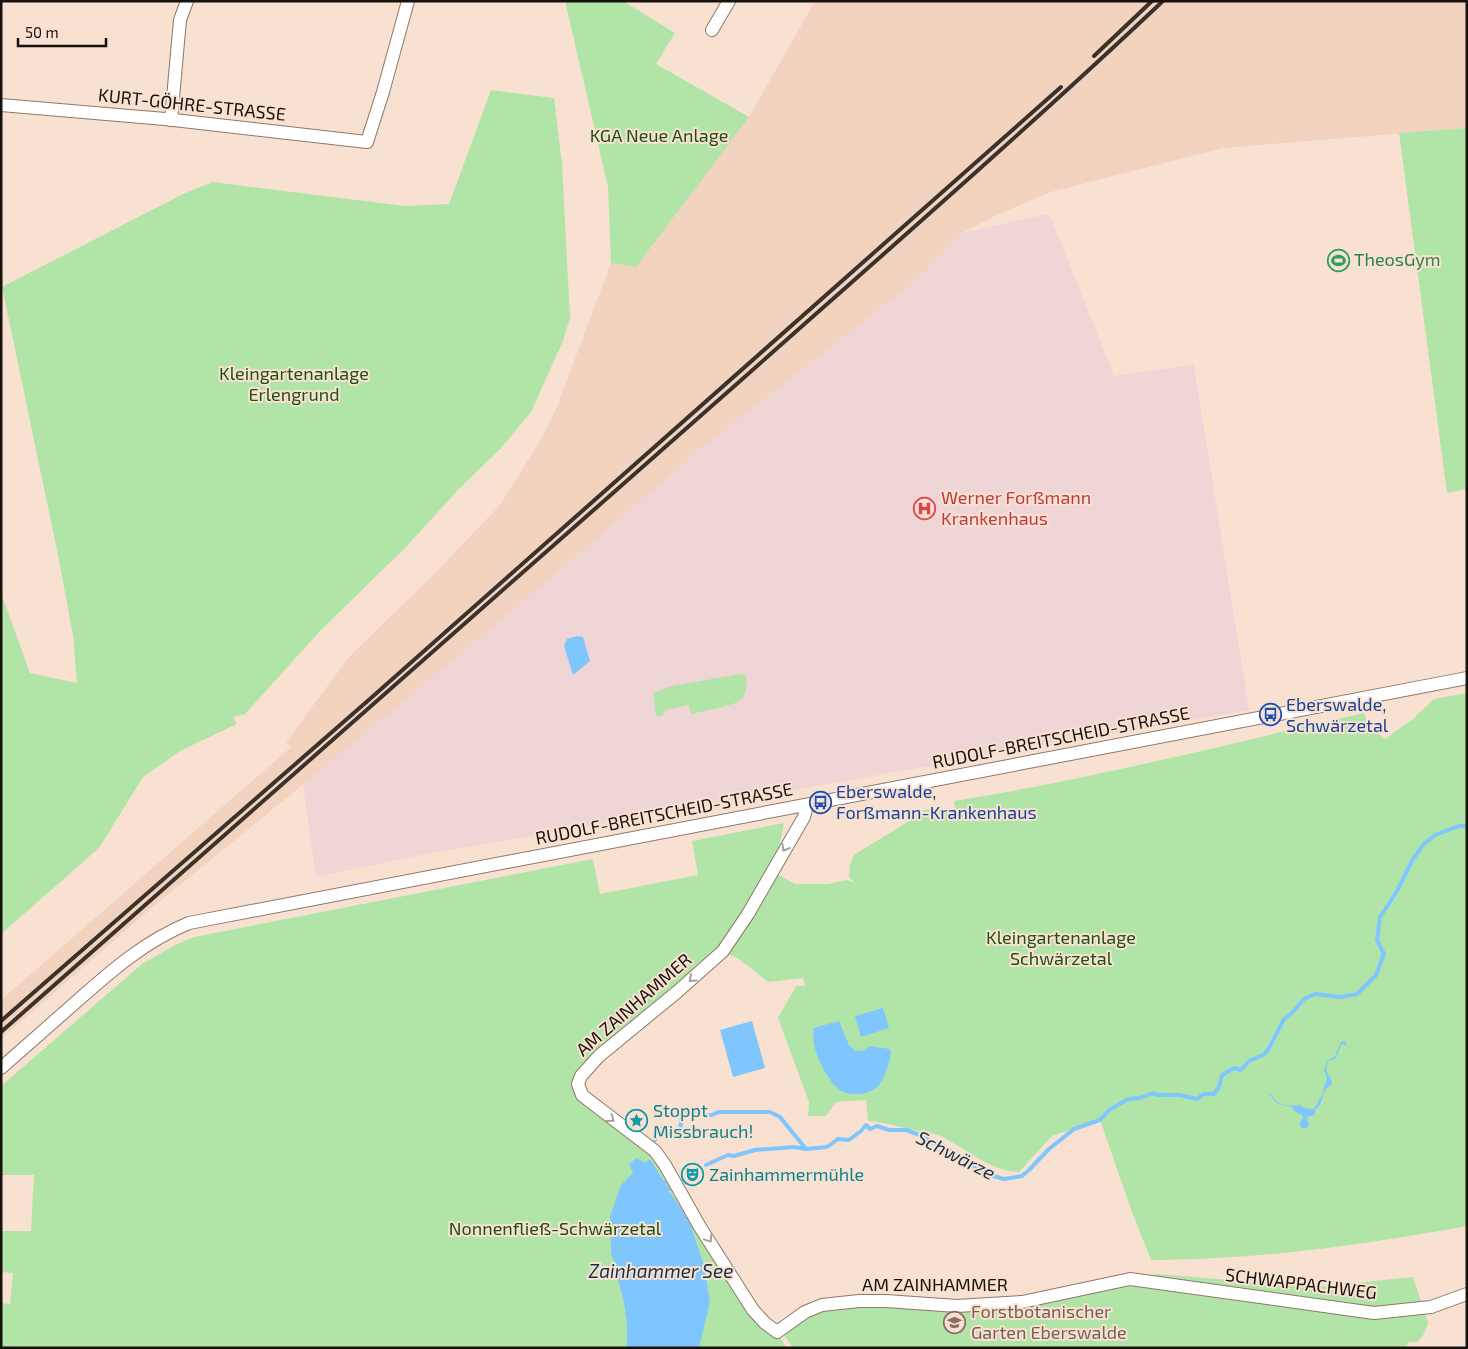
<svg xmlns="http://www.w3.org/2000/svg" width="1468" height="1349" font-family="'Exo 2',sans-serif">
<rect width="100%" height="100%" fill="#f9e1d1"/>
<path fill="#f2d3c0" d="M815,1h652v127l-244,20 -172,44 -50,21 -39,20 -39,42 -222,174 -138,119 -183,154 -231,188 -148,129v-39l290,-253 -5,-5 63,-85 83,-81 68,-71 43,-69 13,-27 55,-146 25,4 113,-150z"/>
<path fill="#efd5d5" d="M1049,214l65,162 80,-11 55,345 -833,146 -100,21 -13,-92 260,-217 138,-119 222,-174 39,-42z"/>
<g fill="#b1e5a7">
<path d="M565,1h58l52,32 -19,31 93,53 -113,150 -25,-4 -3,-76z"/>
<path d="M491,90l63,8 8,66 8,154 -7,23 -32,71 -29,35 -44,43 -52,57 -85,83 -76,84 -12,3 4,7 -57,27 -37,26 -44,71 -98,86v-336l3,3 26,72 47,10 -4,-48 -15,-80 -56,-268 183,-94 28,-11 192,24 44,-2z"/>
<path d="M1467,128v361l-20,4 -48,-360z"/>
<path d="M740,674l6,1c1,9 1,21 -7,26 -7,5 -39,11 -48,13l-2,-9 -23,5 -4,6h-6l-3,-23 19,-7z"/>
<path d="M1467,693v533c-104,19 -210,34 -316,34l-19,-48 -32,-92 -48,16 -33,36c-30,-1 -53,-24 -79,-36 -9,-4 -21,-4 -30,-7 -14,-3 -27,-7 -42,-8l-2,-21 -30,2 -10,14h-18l1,-14 -31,-84 18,-32h9l-2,-8 -35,4 -29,-23 -13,-6 49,-80 20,11h33l18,-4 9,2 -6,-4 1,-14 4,-9 55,-34 -3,-8 24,-4 25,-1 -1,-7c138,-22 274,-57 410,-88l4,12 17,14 28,-20 21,-20z"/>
<path d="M784,823l-5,25 -57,102 -147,135 80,72 132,191h-786v-45l9,1 3,-31 -12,-1v-41h30l3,-56h-33v-89l141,-122 33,-19 19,-8 399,-78 7,35 98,-19 -6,-34z"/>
<path d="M1157,1274l159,13 97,-10 15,46 -4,11 -6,8h-9l-5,6h-611l-11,-16 42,-24 47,-4 84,6 179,-26z"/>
</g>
<g fill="#80c6fe">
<path d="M577,636l6,1 7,24 -17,14 -9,-29 3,-7z"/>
<path d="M883,1008l6,20 -28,9 -6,-21z"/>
<path d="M752,1021l13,47 -32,9 -13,-47z"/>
<path d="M839,1021l10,24 7,6 9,-1 4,-4 21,3 1,4c-4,19 -9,41 -33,41 -6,0 -13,0 -18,-4 -11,-7 -24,-33 -26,-46 -1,-5 0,-11 -1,-16z"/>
<path d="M1345,1041l2,5 -5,-2 -7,15 -7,2c-5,16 4,12 4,23l-7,6 -5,15 -5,5v5l-8,2 2,9 -3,2h-5l-1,-5 3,-5 -1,-3 -8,-4 -2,-4 -14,-3 -10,-11c5,1 6,7 11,10 6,3 16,3 21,2l5,3 9,1 8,-14 5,-18 -3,-7 3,-9 8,-5 6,-14z"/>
<path d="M637,1158l8,5 5,-4 14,22 3,-1 2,2 -3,2 1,2 3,-1 2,4 -3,2 13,19 8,14 14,41 6,37 -11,46h-72v-23l-3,-22 -7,-27 -1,-11 -5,-11 -1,-38 11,-31 12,-12 -4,-9z"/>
</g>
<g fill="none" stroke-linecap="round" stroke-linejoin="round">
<g stroke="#80c6fe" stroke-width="4">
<path d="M655,1140l4,-11 7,-1 7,8 5,-1c4,-6 2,-16 5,-23 13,-4 23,9 35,0h52l10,5 26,32 21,-2 11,-8 11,1 12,-9 5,-6 4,4 7,-3 12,4h17l14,5 13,8 9,2 44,29 18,5 18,-3 7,-6 20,-21 25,-20 26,-9 9,-10 19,-11 12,-1 13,-5 4,2h22l18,4 7,-5h10l5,-7 3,-12 12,-7 7,2 8,-9 14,-6 5,-5 16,-31 8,-6 12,-14 11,-5 26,3 16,-3 19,-19 8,-21 -7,-14 3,-23 17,-26 16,-32 11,-15 11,-9 24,-9h8"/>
<path d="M706,1165l22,-10 6,1 21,-6 39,-3 12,2"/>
</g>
<defs>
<g id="minor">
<path d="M712,30l17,-29"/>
<path d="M1,105l164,14 202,23 16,-50 25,-91"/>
<path d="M171,120l9,-100 7,-19"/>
<path d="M807,805l-3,12 -56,97 -25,37 -46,41 -78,64 -18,20 -3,8 4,11 5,4 68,52 10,14 35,62 53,83 12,13 12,9 28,-20 17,-7 37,-4h27l71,5 65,-4 108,-23 244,34 57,-6 36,-13"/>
<path d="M1,1068c25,-22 50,-44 75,-66 35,-31 69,-61 113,-79l1278,-245"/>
</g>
</defs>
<use href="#minor" stroke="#8d786a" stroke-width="14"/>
<use href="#minor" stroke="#fff" stroke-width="12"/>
<g stroke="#3d322b" stroke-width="4">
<path d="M1094,56l58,-55"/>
<path d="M1,1021l370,-323 690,-611"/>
<path d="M1,1032c247,-216 493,-433 738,-650 142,-126 286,-251 424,-381"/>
</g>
</g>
<defs><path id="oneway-chevron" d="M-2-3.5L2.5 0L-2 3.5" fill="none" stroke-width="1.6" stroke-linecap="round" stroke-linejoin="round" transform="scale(1.25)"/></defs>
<g stroke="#a3a09d">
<use href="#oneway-chevron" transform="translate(785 848) rotate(119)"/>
<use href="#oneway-chevron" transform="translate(692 979) rotate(138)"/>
<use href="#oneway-chevron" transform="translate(611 1119) rotate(36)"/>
<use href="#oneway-chevron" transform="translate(709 1239) rotate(56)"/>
</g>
<defs>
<symbol id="stadium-ring" viewBox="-11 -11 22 22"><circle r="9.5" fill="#f9e1d1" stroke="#2e9e5b" stroke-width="1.5"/><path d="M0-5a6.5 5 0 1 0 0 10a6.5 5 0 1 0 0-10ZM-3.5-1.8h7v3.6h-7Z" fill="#2e9e5b"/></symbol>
<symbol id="hospital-ring" viewBox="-11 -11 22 22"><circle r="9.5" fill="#f9e1d1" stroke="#e0444e" stroke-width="1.5"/><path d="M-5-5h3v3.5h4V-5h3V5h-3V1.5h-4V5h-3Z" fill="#e0444e"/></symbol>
<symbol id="bus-ring" viewBox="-11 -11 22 22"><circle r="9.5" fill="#f9e1d1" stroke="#1a4fb4" stroke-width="1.5"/><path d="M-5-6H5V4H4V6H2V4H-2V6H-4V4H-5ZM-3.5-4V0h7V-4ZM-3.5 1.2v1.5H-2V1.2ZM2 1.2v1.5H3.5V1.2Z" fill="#1a4fb4"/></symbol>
<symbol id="sight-ring" viewBox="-11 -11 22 22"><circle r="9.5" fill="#f9e1d1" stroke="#0f9aa8" stroke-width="1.5"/><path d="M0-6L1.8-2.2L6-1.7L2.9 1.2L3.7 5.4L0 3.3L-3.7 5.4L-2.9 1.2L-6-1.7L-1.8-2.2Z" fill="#0f9aa8"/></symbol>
<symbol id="theatre-ring" viewBox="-11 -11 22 22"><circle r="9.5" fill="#f9e1d1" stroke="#0f9aa8" stroke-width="1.5"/><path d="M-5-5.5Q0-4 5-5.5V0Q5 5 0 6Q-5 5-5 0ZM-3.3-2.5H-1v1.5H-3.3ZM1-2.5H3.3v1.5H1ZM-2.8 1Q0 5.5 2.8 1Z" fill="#0f9aa8"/></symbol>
<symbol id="university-ring" viewBox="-11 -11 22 22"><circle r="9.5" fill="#f9e1d1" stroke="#8d6e63" stroke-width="1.5"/><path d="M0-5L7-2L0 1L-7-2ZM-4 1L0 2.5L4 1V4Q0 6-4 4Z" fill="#8d6e63"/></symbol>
</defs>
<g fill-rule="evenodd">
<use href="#stadium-ring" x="1326" y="248" width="25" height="25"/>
<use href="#hospital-ring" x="912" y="496" width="25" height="25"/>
<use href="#bus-ring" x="1258" y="702" width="25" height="25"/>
<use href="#bus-ring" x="808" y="790" width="25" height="25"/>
<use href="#sight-ring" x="624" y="1108" width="25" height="25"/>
<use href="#theatre-ring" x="680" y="1162" width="25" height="25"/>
<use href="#university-ring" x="942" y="1310" width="25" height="25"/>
</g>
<g text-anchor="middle" stroke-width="4" stroke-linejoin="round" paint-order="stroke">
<g font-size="18" fill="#19110b" stroke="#f9e1d1">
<text transform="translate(192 105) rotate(6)" y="6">KURT-GÖHRE-STRASSE</text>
<text transform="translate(1061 738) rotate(-11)" y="6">RUDOLF-BREITSCHEID-STRASSE</text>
<text transform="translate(664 814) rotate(-11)" y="6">RUDOLF-BREITSCHEID-STRASSE</text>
<text transform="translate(634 1005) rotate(-41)" y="6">AM ZAINHAMMER</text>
<text transform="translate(1301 1284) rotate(7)" y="6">SCHWAPPACHWEG</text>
<text x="935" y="1291">AM ZAINHAMMER</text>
</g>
<g font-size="18" fill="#1c5111" stroke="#f9e1d1">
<text x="659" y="142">KGA Neue Anlage</text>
<text x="294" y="380">Kleingartenanlage<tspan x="294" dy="21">Erlengrund</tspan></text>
<text x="1061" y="944">Kleingartenanlage<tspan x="1061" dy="21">Schwärzetal</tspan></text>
<text x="555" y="1235">Nonnenfließ-Schwärzetal</text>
</g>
<g font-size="18" fill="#27864d" stroke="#f9e1d1" text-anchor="start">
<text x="1354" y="266">TheosGym</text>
</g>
<g font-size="18" fill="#be3a42" stroke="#f9e1d1" text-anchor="start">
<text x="941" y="504">Werner Forßmann<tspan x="941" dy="21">Krankenhaus</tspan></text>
</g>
<g font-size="18" fill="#164399" stroke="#f9e1d1" text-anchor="start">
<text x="1286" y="711">Eberswalde,<tspan x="1286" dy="21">Schwärzetal</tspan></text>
<text x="836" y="798">Eberswalde,<tspan x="836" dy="21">Forßmann-Krankenhaus</tspan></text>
</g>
<g font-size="18" fill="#0d838f" stroke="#f9e1d1" text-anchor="start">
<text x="653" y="1117">Stoppt<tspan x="653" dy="21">Missbrauch!</tspan></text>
<text x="709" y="1181">Zainhammermühle</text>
</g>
<g font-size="18" fill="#785e54" stroke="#f9e1d1" text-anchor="start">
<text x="971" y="1318">Forstbotanischer<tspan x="971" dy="21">Garten Eberswalde</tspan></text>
</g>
<g font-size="19" font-style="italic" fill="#133148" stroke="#f9e1d1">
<text transform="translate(956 1155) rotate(27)" y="7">Schwärze</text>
<text x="661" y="1278">Zainhammer See</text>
</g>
</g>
<rect width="1468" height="1349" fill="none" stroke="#19110b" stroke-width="5"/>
<path d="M18 38v8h88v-8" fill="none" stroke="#19110b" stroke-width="2.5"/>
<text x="25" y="38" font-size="15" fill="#19110b" stroke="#f9e1d1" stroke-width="4" paint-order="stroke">50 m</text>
</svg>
